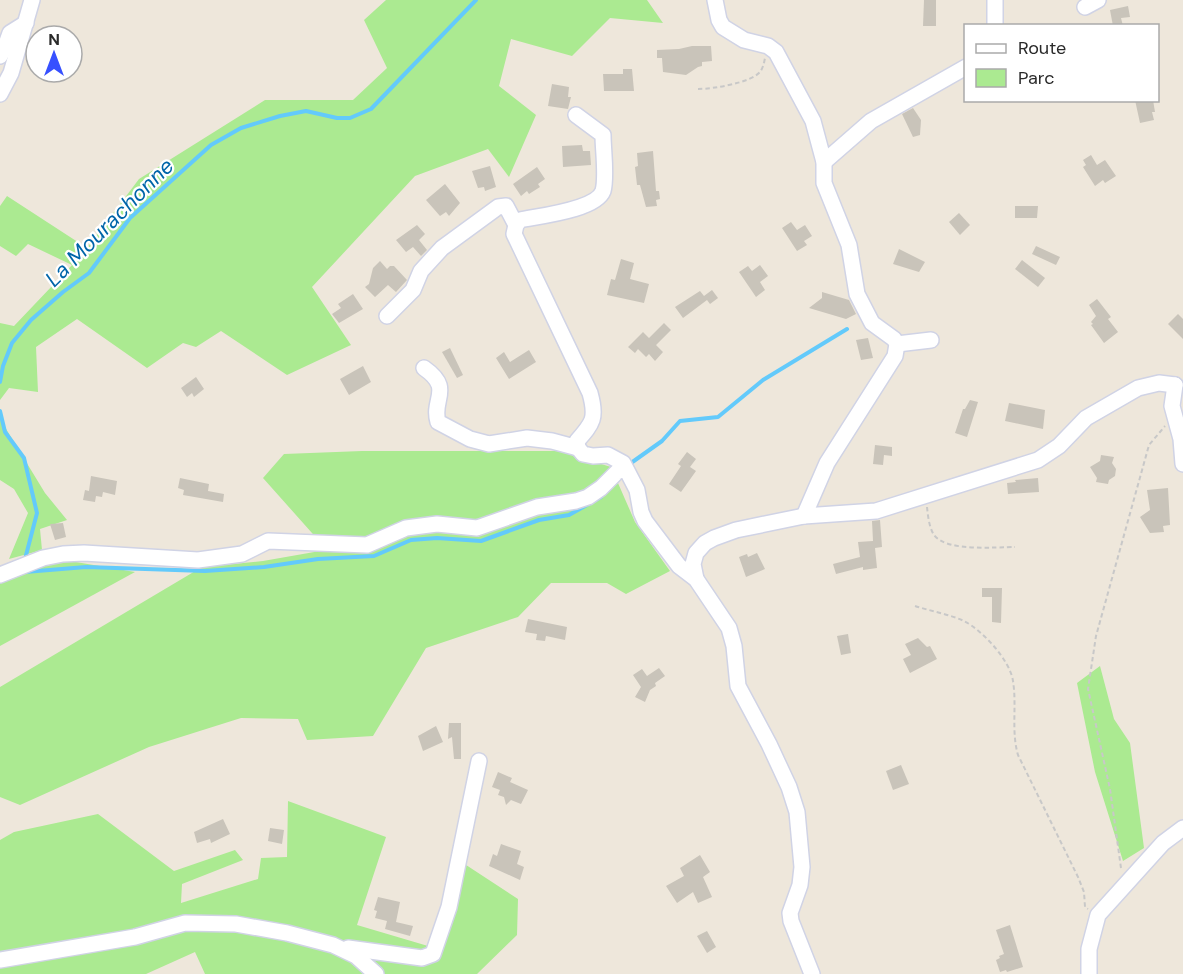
<svg xmlns="http://www.w3.org/2000/svg" width="1183" height="974" font-family="'DM Sans',sans-serif">
<rect width="100%" height="100%" fill="#eee7db"/>
<g fill="#abea91">
<path d="M386,0h261l16,23 -53,-5 -38,38 -61,-17 -12,47 37,29 -27,62 -21,-28 -73,27 -103,111 39,58 -64,30 -66,-44 -25,16 -13,-4 -36,25 -70,-49 -41,28 2,45 -29,-4 -9,12v-77l14,3 58,-61 -44,-21 -12,12 -16,-10v-40l7,-10 80,52 52,-69 126,-79h88l34,-32 -23,-48z"/>
<path d="M0,419l45,74 22,27 -27,9 2,21 -33,9 19,-46 -14,-24 -14,-9z"/>
<path d="M362,451h197l52,16 24,55 35,49 -44,23 -19,-11h-56l-33,34 -92,31 -53,88 -66,4 -9,-21 -57,-1 -92,29 -129,58 -20,-8v-110l202,-120 61,-6 57,-10v-9l-57,-64 21,-24z"/>
<path d="M64,560l71,12 -135,74v-68l21,-8z"/>
<path d="M1100,666l14,53 16,24 14,105 -21,13 -28,-89 -18,-89z"/>
<path d="M288,801l98,36 -29,88 71,21 32,-85 58,38 -1,36 -40,39h-272l-10,-22 -49,22h-146v-134l14,-8 84,-18 76,57 61,-21 8,10 -61,24 -1,19 77,-24 3,-21 26,-1z"/>
</g>
<g fill="none" stroke-linecap="round" stroke-linejoin="round">
<g stroke="#63cafb" stroke-width="4">
<path d="M0,382l3,-16 9,-23 19,-23 32,-28 26,-19 41,-55 81,-73 30,-17 39,-12 26,-5 31,7h13l21,-9 105,-109"/>
<path d="M0,411l5,21 19,26 13,55 -12,46"/>
<path d="M631,463l31,-22 18,-20 38,-4 45,-37 84,-51"/>
<path d="M25,572l61,-5 119,4 59,-4 54,-8 56,-3 37,-16 26,-2 44,3 58,-21 30,-5 32,-18"/>
</g>
</g>
<g fill="#c9c4ba">
<path d="M924,0h12v26h-13z"/>
<path d="M1128,6l2,11 -9,1 2,8h-10l-3,-16z"/>
<path d="M692,46h19l1,15 -10,1v4l-4,1 -12,8 -23,-3 -1,-14h-5v-8l22,-1z"/>
<path d="M623,69h9l2,22h-30l-1,-17h20z"/>
<path d="M552,84l17,3 -1,10h3l-3,12 -20,-3z"/>
<path d="M1135,100h18l2,12h-3l2,8 -14,3z"/>
<path d="M913,108l8,12 -1,15 -7,2 -11,-23z"/>
<path d="M582,145l1,6h7l1,14 -28,2 -1,-21z"/>
<path d="M653,151l3,40h3l1,8 -4,1 1,6 -11,1 -6,-22h-3l-2,-18 3,-1 -1,-13z"/>
<path d="M1091,155l6,10 8,-5 11,16 -11,7 -2,-3 -8,6 -12,-19 3,-2 -3,-5z"/>
<path d="M490,166l6,21 -11,4 -1,-4 -6,1 -6,-17z"/>
<path d="M537,167l8,12 -7,5 2,3 -11,7 -2,-3 -6,5 -8,-12z"/>
<path d="M445,184l15,19 -11,13 -3,-4 -6,4 -14,-16z"/>
<path d="M1015,206h23l-1,12h-22z"/>
<path d="M959,213l11,12 -10,10 -11,-13z"/>
<path d="M791,222l6,8 8,-5 7,11 -8,5 3,4 -10,6 -15,-23z"/>
<path d="M417,225l8,9 -6,6 8,10 -6,6 -8,-9 -7,5 -10,-12z"/>
<path d="M1036,246l24,11 -4,8 -24,-11z"/>
<path d="M899,249l26,13 -6,10 -26,-8z"/>
<path d="M621,259l13,4 -4,16 19,5 -5,19 -37,-8 4,-16 4,1z"/>
<path d="M1022,260l23,18 -7,9 -23,-18z"/>
<path d="M380,261l7,8 3,-3h4l13,14 -11,12 -8,-7 -13,12 -10,-10 4,-3 4,-16z"/>
<path d="M760,265l8,11 -8,6 5,8 -9,7 -17,-25 9,-6 4,5z"/>
<path d="M712,290l6,8 -8,6 -3,-4 -24,18 -8,-11 25,-16 4,5z"/>
<path d="M822,292l27,8 7,14 -10,5 -37,-11 13,-10z"/>
<path d="M353,294l10,15 -24,14 -7,-9 9,-6 -3,-4z"/>
<path d="M1097,299l14,18 -3,2 10,13 -14,11 -13,-18 2,-1 -2,-2 5,-6 -7,-11z"/>
<path d="M1178,314l5,5v20l-15,-15z"/>
<path d="M664,323l7,7 -15,15 7,7 -8,9 -6,-7 -3,3 -8,-8 -3,4 -7,-6 15,-15 6,6z"/>
<path d="M868,338l5,20 -12,2 -5,-20z"/>
<path d="M450,348l13,27 -6,3 -15,-26z"/>
<path d="M529,350l7,12 -27,17 -13,-21 8,-6 6,10z"/>
<path d="M363,366l8,16 -22,13 -9,-16z"/>
<path d="M196,377l8,12 -10,8 -2,-4 -5,4 -6,-9z"/>
<path d="M970,400l8,2 -11,35 -12,-4 8,-24h2z"/>
<path d="M1009,403l36,7 -2,19 -38,-8z"/>
<path d="M875,445l17,2v9l-8,-1 -1,10 -10,-1z"/>
<path d="M687,452l9,7 -6,8 6,4 -15,21 -12,-8 12,-18 -3,-2z"/>
<path d="M1101,455l13,2 -2,6 4,6 -1,7 -6,4 -1,4 -12,-2 1,-4 -7,-11 10,-6z"/>
<path d="M91,476l26,5 -2,14 -12,-3 -1,5 -6,-1 -1,6 -12,-2 2,-10 4,1z"/>
<path d="M180,478l29,6 -1,7 16,3 -1,8 -40,-7 1,-5 -6,-2z"/>
<path d="M1038,478l1,14 -31,2 -1,-11 9,-1 -1,-2z"/>
<path d="M1168,488l2,37 -7,1 1,6 -14,1 -10,-16 10,-7 -3,-20z"/>
<path d="M880,520l2,27 -7,1 2,20 -14,2v-3l-27,7 -3,-10 27,-7 -2,-15 15,-1 -1,-20z"/>
<path d="M63,523l3,14 -11,3 -5,-16z"/>
<path d="M757,553l8,16 -19,8 -7,-20 8,-3 1,3z"/>
<path d="M982,588h20l-1,35 -9,-1v-25h-10z"/>
<path d="M528,619l39,8 -2,13 -19,-4 -1,5 -9,-1 1,-6 -12,-2z"/>
<path d="M848,634l3,19 -10,2 -4,-19z"/>
<path d="M918,638l9,9 3,-1 7,13 -27,14 -7,-14 8,-4 -6,-11z"/>
<path d="M659,668l6,8 -10,7 1,3 -6,4 -5,12 -10,-5 6,-10 -8,-12 9,-6 5,7z"/>
<path d="M449,723h12v36h-7l-2,-22 -4,2z"/>
<path d="M436,726l7,16 -20,9 -5,-15z"/>
<path d="M901,765l8,19 -16,6 -7,-19z"/>
<path d="M498,772l14,6 -2,4 18,8 -7,14 -10,-4 -5,5 -2,-8 -6,-2 2,-5 -8,-3z"/>
<path d="M223,819l7,15 -19,9 -1,-4 -13,4 -3,-11z"/>
<path d="M270,828l14,2 -2,14 -14,-3z"/>
<path d="M501,844l20,7 -4,13 7,3 -4,13 -31,-14 4,-12 4,2z"/>
<path d="M700,855l10,17 -7,5 9,20 -14,6 -5,-11 -16,11 -11,-17 18,-10 -4,-8z"/>
<path d="M378,897l22,5 -4,20 17,4 -3,10 -25,-7 2,-8 -12,-3 2,-7 -3,-1z"/>
<path d="M1010,925l13,42 -16,5 -1,-2 -6,2 -4,-12 4,-2 -1,-2 5,-2 -8,-24z"/>
<path d="M707,931l9,16 -9,6 -10,-17z"/>
</g>
<g fill="none" stroke-linecap="round" stroke-linejoin="round">
<defs>
<g id="minor">
<path d="M715,0l4,20 4,7 21,13 24,6 8,6 37,69 11,41v21l25,62 8,49 15,29 22,16 3,5 -2,12 -68,107 -23,53"/>
<path d="M995,0v26"/>
<path d="M1085,7l13,-7"/>
<path d="M0,56l5,-9 5,-14 16,-10"/>
<path d="M0,94l11,-21 21,-73"/>
<path d="M576,115l27,20c0,15 4,42 0,56 -7,19 -64,25 -83,29l-4,5 -2,9 76,159c7,25 3,30 -13,48l1,7 5,6 10,2 15,-1 15,8 14,27 4,22 4,9 34,45 17,13 33,49 5,18 4,40 31,58 20,43 8,25 5,55 -2,18 -10,28 1,8 21,53"/>
<path d="M824,162l47,-41 95,-54"/>
<path d="M387,316l26,-26 8,-19 21,-23 56,-41 8,-1 10,19"/>
<path d="M897,344l34,-4"/>
<path d="M424,368c30,21 7,31 14,54l32,17 19,5 38,-6 25,3 26,7"/>
<path d="M1175,385l-3,21 9,33 2,25"/>
<path d="M0,575l43,-17 20,-4 21,-1 114,7 44,-6 26,-13 99,4 39,-17 31,-4 40,4 60,-21 39,-6 12,-4 13,-9 17,-17 7,-1"/>
<path d="M696,579l-3,-15 3,-11 9,-10 9,-5 22,-8 68,-14 72,-5 162,-51 21,-14 27,-28 52,-30 21,-5 16,2"/>
<path d="M348,948l74,10 11,-4 16,-47 30,-146"/>
<path d="M0,960l135,-23 50,-14 51,1 51,9 46,12 23,11 20,18"/>
<path d="M1089,974v-25l9,-34 65,-72 20,-15"/>
</g>
</defs>
<use href="#minor" stroke="#d0d3e5" stroke-width="18"/>
<g stroke="#c8c8c8" stroke-width="2" stroke-dasharray="4.5 3" stroke-linecap="butt">
<path d="M698,89c15,0 52,-6 62,-17 3,-4 4,-9 5,-14"/>
<path d="M927,507c1,9 2,20 7,28 12,17 62,12 81,12"/>
<path d="M915,606c15,5 34,8 49,15 18,9 46,39 49,60 4,25 -2,50 5,74l60,122 6,15 1,15 3,2"/>
<path d="M1121,868l-11,-79 -22,-100 8,-53 53,-191 16,-19"/>
</g>
<use href="#minor" stroke="#fff" stroke-width="15"/>
</g>
<g text-anchor="middle" stroke-width="4.5" stroke-linejoin="round" paint-order="stroke">
<g font-size="22" font-style="italic" fill="#0065a9" stroke="#fff">
<text transform="translate(109 222) rotate(-45)" y="8">La Mourachonne</text>
</g>
</g>
<rect x="964" y="24" width="195" height="78" fill="#ffffff" stroke="#aaaaaa" stroke-width="1.5"/>
<rect x="976" y="44" width="30" height="9" fill="#ffffff" stroke="#aaaaaa" stroke-width="1.5"/>
<text x="1018" y="54" font-size="18" fill="#2a2a2a">Route</text>
<rect x="976" y="69" width="30" height="18" fill="#abea91" stroke="#aaaaaa" stroke-width="1.5"/>
<text x="1018" y="84" font-size="18" fill="#2a2a2a">Parc</text>
<g transform="translate(54 54)"><circle r="28" fill="#ffffff" stroke="#aaaaaa" stroke-width="1.5"/>
<path d="M0-4.5L10 22L0 15L-10 22Z" fill="#3750ff"/>
<text y="-9" font-size="16" font-weight="bold" text-anchor="middle" fill="#2a2a2a">N</text>
</g>
</svg>
